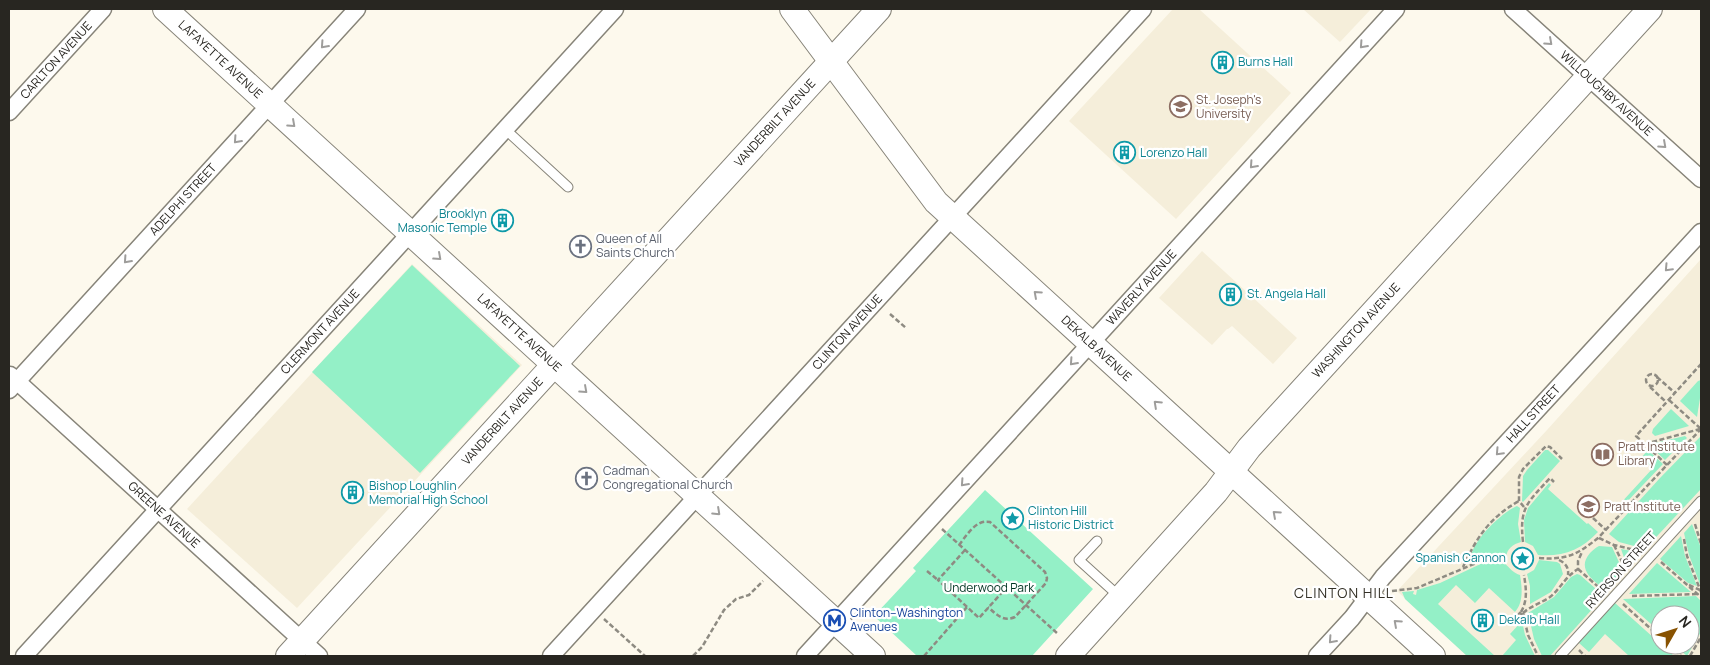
<svg xmlns="http://www.w3.org/2000/svg" width="1710" height="665" font-family="Manrope,sans-serif">
<rect width="100%" height="100%" fill="#fdf9ed"/>
<g fill="#f5eeda" fill-rule="evenodd">
<path d="M1173,9h26l92,84 -115,126 -107,-98z"/>
<path d="M1303,9h68l-31,33z"/>
<path d="M1202,251l95,87 -24,26 -41,-38 -4,3h-1l-15,16 -53,-47z"/>
<path d="M1701,259v397h-234l-70,-65 150,-161zM1660,615h30v30h-30z"/>
<path d="M412,264l110,101 -225,243 -110,-99z"/>
</g>
<g fill="#94f0c7">
<path d="M412,265l108,101 -100,107 -108,-101z"/>
<path d="M1701,380v12l-4,25 -17,-16 18,-20z"/>
<path d="M1671,409l18,17 -34,10 -3,-3 1,-4z"/>
<path d="M1685,436l2,2 -22,22 -14,-13 4,-4z"/>
<path d="M1700,437l1,52 -56,60 -26,-7 -10,-8 51,-56z"/>
<path d="M1545,450h3l12,11 -37,41 -1,-1 1,-25 4,-6z"/>
<path d="M1648,450l15,14 -41,43 -3,-2 34,-37 -12,-10z"/>
<path d="M1549,483l2,2 -3,4 39,35 1,-1 10,9c-17,18 -35,25 -60,23l-5,-9 -8,-4 -1,-22 4,-12z"/>
<path d="M985,490l108,99 -61,67h-115l-43,-40 42,-45 -3,-3z"/>
<path d="M1517,506l3,2 -2,16 3,18c-8,2 -14,7 -15,15l-20,-2 -15,7c-4,-17 31,-50 46,-56z"/>
<path d="M1692,524l9,24v39l-12,-32 -5,-22z"/>
<path d="M1681,536l4,20 12,30 -9,-3 -28,-24z"/>
<path d="M1599,546l13,1 12,26 -17,19c-11,-10 -32,-22 -17,-39 3,-3 5,-5 9,-7z"/>
<path d="M1621,549l21,4 -14,16z"/>
<path d="M1495,560c14,2 13,11 25,15 2,12 4,27 -5,37l-26,-24 -14,15 -19,-18 -18,19 57,52h-28l-62,-57 -3,-7 12,-1 -1,3 3,1 1,-5 23,-7 47,-22z"/>
<path d="M1539,560l18,2 3,2 3,10 -12,18 -21,12v-18l-3,-12 7,-4z"/>
<path d="M1657,563l34,29 -62,2z"/>
<path d="M1577,574l3,1 24,21 -54,60h-8l-8,-17 -6,-26 26,-16 17,-20z"/>
<path d="M1696,596l5,5v31l-14,24 -13,-11h16v-30h-30v17l-37,-33z"/>
<path d="M1615,603l59,53h-45l-24,-22 -16,18 -10,-9z"/>
<path d="M1522,621l3,14 10,21h-33l14,-16 -6,-6z"/>
</g>
<g fill="none" stroke-linecap="round" stroke-linejoin="round">
<defs>
<g id="lane">
<path d="M505,129l63,58"/>
<path d="M1097,541l-18,19 42,38"/>
<path d="M1560,656l141,-155"/>
</g>
<g id="street">
<path id="s1" d="M1513,9l188,170"/>
<path id="s2" d="M9,112l94,-103"/>
<path id="s3" d="M10,375l309,281"/>
<path id="s4" d="M9,390l348,-381"/>
<path id="s5" d="M24,656l591,-647"/>
<path id="s6" d="M551,656l592,-647"/>
<path id="s7" d="M805,656l591,-647"/>
<path id="s8" d="M1317,656l35,-38 31,-41 318,-345"/>
</g>
<g id="secondary">
<path id="s9" d="M165,9l708,647"/>
<path id="s10" d="M792,9l144,193 497,454"/>
<path id="s11" d="M288,656l591,-647"/>
<path id="s12" d="M1068,656l148,-164 33,-44 401,-439"/>
</g>
</defs>
<use href="#lane" stroke="#878479" stroke-width="11"/>
<use href="#street" stroke="#878479" stroke-width="19"/>
<use href="#secondary" stroke="#878479" stroke-width="26"/>
<g stroke="#8e8b82" stroke-width="2.5" stroke-dasharray="5 2.5" stroke-linecap="butt">
<path d="M890,314l16,14"/>
<circle cx="1652" cy="380" r="6"/>
<path d="M1657,377l18,16"/>
<path d="M1650,387l16,15"/>
<path d="M1669,400l32,29"/>
<path d="M1645,444l55,-15"/>
<path d="M1667,465l-31,-29 65,-72"/>
<path d="M1524,507l-5,-6v-24l4,-8 23,-23 4,1 12,12"/>
<path d="M1593,518l13,12"/>
<path d="M1695,524l6,20"/>
<path d="M942,529l116,105"/>
<path d="M1599,538l15,7 25,6"/>
<path d="M1684,539l3,17 14,36"/>
<path d="M1523,542c-4,-35 5,-40 27,-64l4,4"/>
<path d="M959,545c8,-10 17,-26 31,-23l55,50 2,6 -1,5 -31,34c-12,5 -18,-2 -27,-10"/>
<path d="M1614,545l11,23"/>
<path d="M965,550l-27,30 41,38 27,-30"/>
<path d="M1539,558c27,2 38,-3 59,-20l103,-109"/>
<path d="M1559,560c6,3 10,7 9,15"/>
<path d="M1661,562l40,35"/>
<path d="M1463,567c14,-30 26,-49 56,-66"/>
<path d="M1578,569l25,22"/>
<path d="M927,571l11,9"/>
<path d="M1689,585l11,5"/>
<path d="M1392,591l25,-3 71,-30 18,1"/>
<path d="M1632,596l66,-2"/>
<path d="M1623,604l37,33"/>
<path d="M1521,612c7,-12 5,-24 3,-37"/>
<path d="M1523,613l5,22 10,21"/>
<path d="M604,619l41,37"/>
<path d="M1512,621l9,-9 2,1c8,-7 18,-10 27,-16 11,-9 15,-20 28,-28v-8l4,-9"/>
<path d="M1514,623l9,-10"/>
<path d="M1669,645l12,11"/>
<path d="M1579,650l6,6"/>
<path d="M693,656l9,-9 22,-37 12,-11 13,-4 14,-14"/>
<path d="M924,656l43,-49"/>
<path d="M1690,656l11,-19"/>
</g>
<use href="#lane" stroke="#fff" stroke-width="9"/>
<use href="#street" stroke="#fff" stroke-width="16"/>
<use href="#secondary" stroke="#fff" stroke-width="24"/>
</g>
<defs><path id="oneway-chevron" d="M-2-3.5L2.5 0L-2 3.5" fill="none" stroke-width="1.6" stroke-linecap="round" stroke-linejoin="round" transform="scale(1.25)"/></defs>
<g stroke="#9e9d9b">
<use href="#oneway-chevron" transform="translate(1549 42) rotate(42)"/>
<use href="#oneway-chevron" transform="translate(324 45) rotate(132)"/>
<use href="#oneway-chevron" transform="translate(1363 45) rotate(132)"/>
<use href="#oneway-chevron" transform="translate(292 124) rotate(42)"/>
<use href="#oneway-chevron" transform="translate(237 140) rotate(132)"/>
<use href="#oneway-chevron" transform="translate(1663 145) rotate(42)"/>
<use href="#oneway-chevron" transform="translate(1253 165) rotate(132)"/>
<use href="#oneway-chevron" transform="translate(438 257) rotate(42)"/>
<use href="#oneway-chevron" transform="translate(127 260) rotate(132)"/>
<use href="#oneway-chevron" transform="translate(1668 268) rotate(133)"/>
<use href="#oneway-chevron" transform="translate(1037 294) rotate(-138)"/>
<use href="#oneway-chevron" transform="translate(1073 362) rotate(132)"/>
<use href="#oneway-chevron" transform="translate(584 390) rotate(42)"/>
<use href="#oneway-chevron" transform="translate(1157 404) rotate(-137)"/>
<use href="#oneway-chevron" transform="translate(1499 452) rotate(133)"/>
<use href="#oneway-chevron" transform="translate(964 483) rotate(132)"/>
<use href="#oneway-chevron" transform="translate(717 512) rotate(43)"/>
<use href="#oneway-chevron" transform="translate(1276 514) rotate(-138)"/>
<use href="#oneway-chevron" transform="translate(1397 623) rotate(-138)"/>
<use href="#oneway-chevron" transform="translate(1332 640) rotate(132)"/>
</g>
<defs>
<symbol id="building-ring" viewBox="-11 -11 22 22"><circle r="9.5" fill="#fff" stroke="#0f9aa8" stroke-width="1.5"/><path d="M-4-6H4V6H1V3H-1V6H-4ZM-2.5-4.3h1.7v1.8h-1.7ZM.8-4.3h1.7v1.8H.8ZM-2.5-1h1.7V.8h-1.7ZM.8-1h1.7V.8H.8Z" fill="#0f9aa8"/></symbol>
<symbol id="university-ring" viewBox="-11 -11 22 22"><circle r="9.5" fill="#fff" stroke="#8d6e63" stroke-width="1.5"/><path d="M0-5L7-2L0 1L-7-2ZM-4 1L0 2.5L4 1V4Q0 6-4 4Z" fill="#8d6e63"/></symbol>
<symbol id="church-ring" viewBox="-11 -11 22 22"><circle r="9.5" fill="#fff" stroke="#6b7280" stroke-width="1.5"/><path d="M-1.2-6h2.4v3.5h3.3v2.4h-3.3V6h-2.4V-.1h-3.3v-2.4h3.3Z" fill="#6b7280"/></symbol>
<symbol id="library-ring" viewBox="-11 -11 22 22"><circle r="9.5" fill="#fff" stroke="#8d6e63" stroke-width="1.5"/><path d="M-6-4Q-3-5.5-.7-3.5V5Q-3 3-6 4ZM6-4Q3-5.5 .7-3.5V5Q3 3 6 4Z" fill="#8d6e63"/></symbol>
<symbol id="sight-ring" viewBox="-11 -11 22 22"><circle r="9.5" fill="#fff" stroke="#0f9aa8" stroke-width="1.5"/><path d="M0-6L1.8-2.2L6-1.7L2.9 1.2L3.7 5.4L0 3.3L-3.7 5.4L-2.9 1.2L-6-1.7L-1.8-2.2Z" fill="#0f9aa8"/></symbol>
<symbol id="metro-ring" viewBox="-11 -11 22 22"><circle r="9.5" fill="#fff" stroke="#1a4fb4" stroke-width="1.5"/><path d="M-5.5 5V-5H-3L0 0L3-5H5.5V5H3V-.5L0 4L-3-.5V5Z" fill="#1a4fb4"/></symbol>
</defs>
<g fill-rule="evenodd">
<use href="#building-ring" x="1210" y="50" width="25" height="25"/>
<use href="#university-ring" x="1168" y="94" width="25" height="25"/>
<use href="#building-ring" x="1112" y="140" width="25" height="25"/>
<use href="#building-ring" x="490" y="208" width="25" height="25"/>
<use href="#church-ring" x="568" y="234" width="25" height="25"/>
<use href="#building-ring" x="1218" y="282" width="25" height="25"/>
<use href="#library-ring" x="1590" y="442" width="25" height="25"/>
<use href="#church-ring" x="574" y="466" width="25" height="25"/>
<use href="#building-ring" x="340" y="480" width="25" height="25"/>
<use href="#university-ring" x="1576" y="494" width="25" height="25"/>
<use href="#sight-ring" x="1000" y="506" width="25" height="25"/>
<use href="#sight-ring" x="1510" y="546" width="25" height="25"/>
<use href="#metro-ring" x="822" y="608" width="25" height="25"/>
<use href="#building-ring" x="1470" y="608" width="25" height="25"/>
</g>
<g text-anchor="middle" stroke-width="4.5" stroke-linejoin="round" paint-order="stroke">
<g font-size="12" fill="#282621" stroke="#fff">
<text dy="4" stroke="none"><textPath href="#s9" startOffset="75">LAFAYETTE AVENUE</textPath></text>
<text dy="4" stroke="none"><textPath href="#s2" startOffset="70">CARLTON AVENUE</textPath></text>
<text dy="4" stroke="none"><textPath href="#s1" startOffset="126">WILLOUGHBY AVENUE</textPath></text>
<text dy="4" stroke="none"><textPath href="#s11" startOffset="722">VANDERBILT AVENUE</textPath></text>
<text dy="4" stroke="none"><textPath href="#s4" startOffset="258">ADELPHI STREET</textPath></text>
<text dy="4" stroke="none"><textPath href="#s7" startOffset="499">WAVERLY AVENUE</textPath></text>
<text dy="4" stroke="none"><textPath href="#s12" startOffset="435">WASHINGTON AVENUE</textPath></text>
<text dy="4" stroke="none"><textPath href="#s9" startOffset="480">LAFAYETTE AVENUE</textPath></text>
<text dy="4" stroke="none"><textPath href="#s6" startOffset="439">CLINTON AVENUE</textPath></text>
<text dy="4" stroke="none"><textPath href="#s5" startOffset="439">CLERMONT AVENUE</textPath></text>
<text dy="4" stroke="none"><textPath href="#s10" startOffset="458">DEKALB AVENUE</textPath></text>
<text dy="4" stroke="none"><textPath href="#s8" startOffset="325">HALL STREET</textPath></text>
<text dy="4" stroke="none"><textPath href="#s11" startOffset="318">VANDERBILT AVENUE</textPath></text>
<text dy="4" stroke="none"><textPath href="#s3" startOffset="208">GREENE AVENUE</textPath></text>
<text transform="translate(1621 570) rotate(-48)" y="4">RYERSON STREET</text>
</g>
<g font-size="12" fill="#0d838f" stroke="#fff" text-anchor="start">
<text x="1238" y="66">Burns Hall</text>
<text x="1140" y="157">Lorenzo Hall</text>
<text x="487" y="218" text-anchor="end">Brooklyn<tspan x="487" dy="14">Masonic Temple</tspan></text>
<text x="1247" y="298">St. Angela Hall</text>
<text x="369" y="490">Bishop Loughlin<tspan x="369" dy="14">Memorial High School</tspan></text>
<text x="1028" y="515">Clinton Hill<tspan x="1028" dy="14">Historic District</tspan></text>
<text x="1506" y="562" text-anchor="end">Spanish Cannon</text>
<text x="1499" y="624">Dekalb Hall</text>
</g>
<g font-size="12" fill="#785e54" stroke="#fff" text-anchor="start">
<text x="1196" y="104">St. Joseph's<tspan x="1196" dy="14">University</tspan></text>
<text x="1618" y="451">Pratt Institute<tspan x="1618" dy="14">Library</tspan></text>
<text x="1604" y="511">Pratt Institute</text>
</g>
<g font-size="12" fill="#5b616d" stroke="#fff" text-anchor="start">
<text x="596" y="243">Queen of All<tspan x="596" dy="14">Saints Church</tspan></text>
<text x="603" y="475">Cadman<tspan x="603" dy="14">Congregational Church</tspan></text>
</g>
<g font-size="12" fill="#003422" stroke="#fff">
<text x="989" y="592">Underwood Park</text>
</g>
<g font-size="12" fill="#164399" stroke="#fff" text-anchor="start">
<text x="850" y="617">Clinton–Washington<tspan x="850" dy="14">Avenues</tspan></text>
</g>
<g font-size="14" letter-spacing="1" fill="#343127" stroke="#fff">
<text x="1344" y="598">CLINTON HILL</text>
</g>
</g>
<rect width="1710" height="665" fill="none" stroke="#282621" stroke-width="20"/>
<g transform="translate(1675 630) rotate(51)"><circle r="24" fill="#ffffff" stroke="#a9a8a6"/>
<path d="M0-4L9 19L0 12L-9 19Z" fill="#885201"/>
<text y="-8" font-size="14" font-weight="bold" text-anchor="middle" fill="#282621">N</text>
</g>
</svg>
